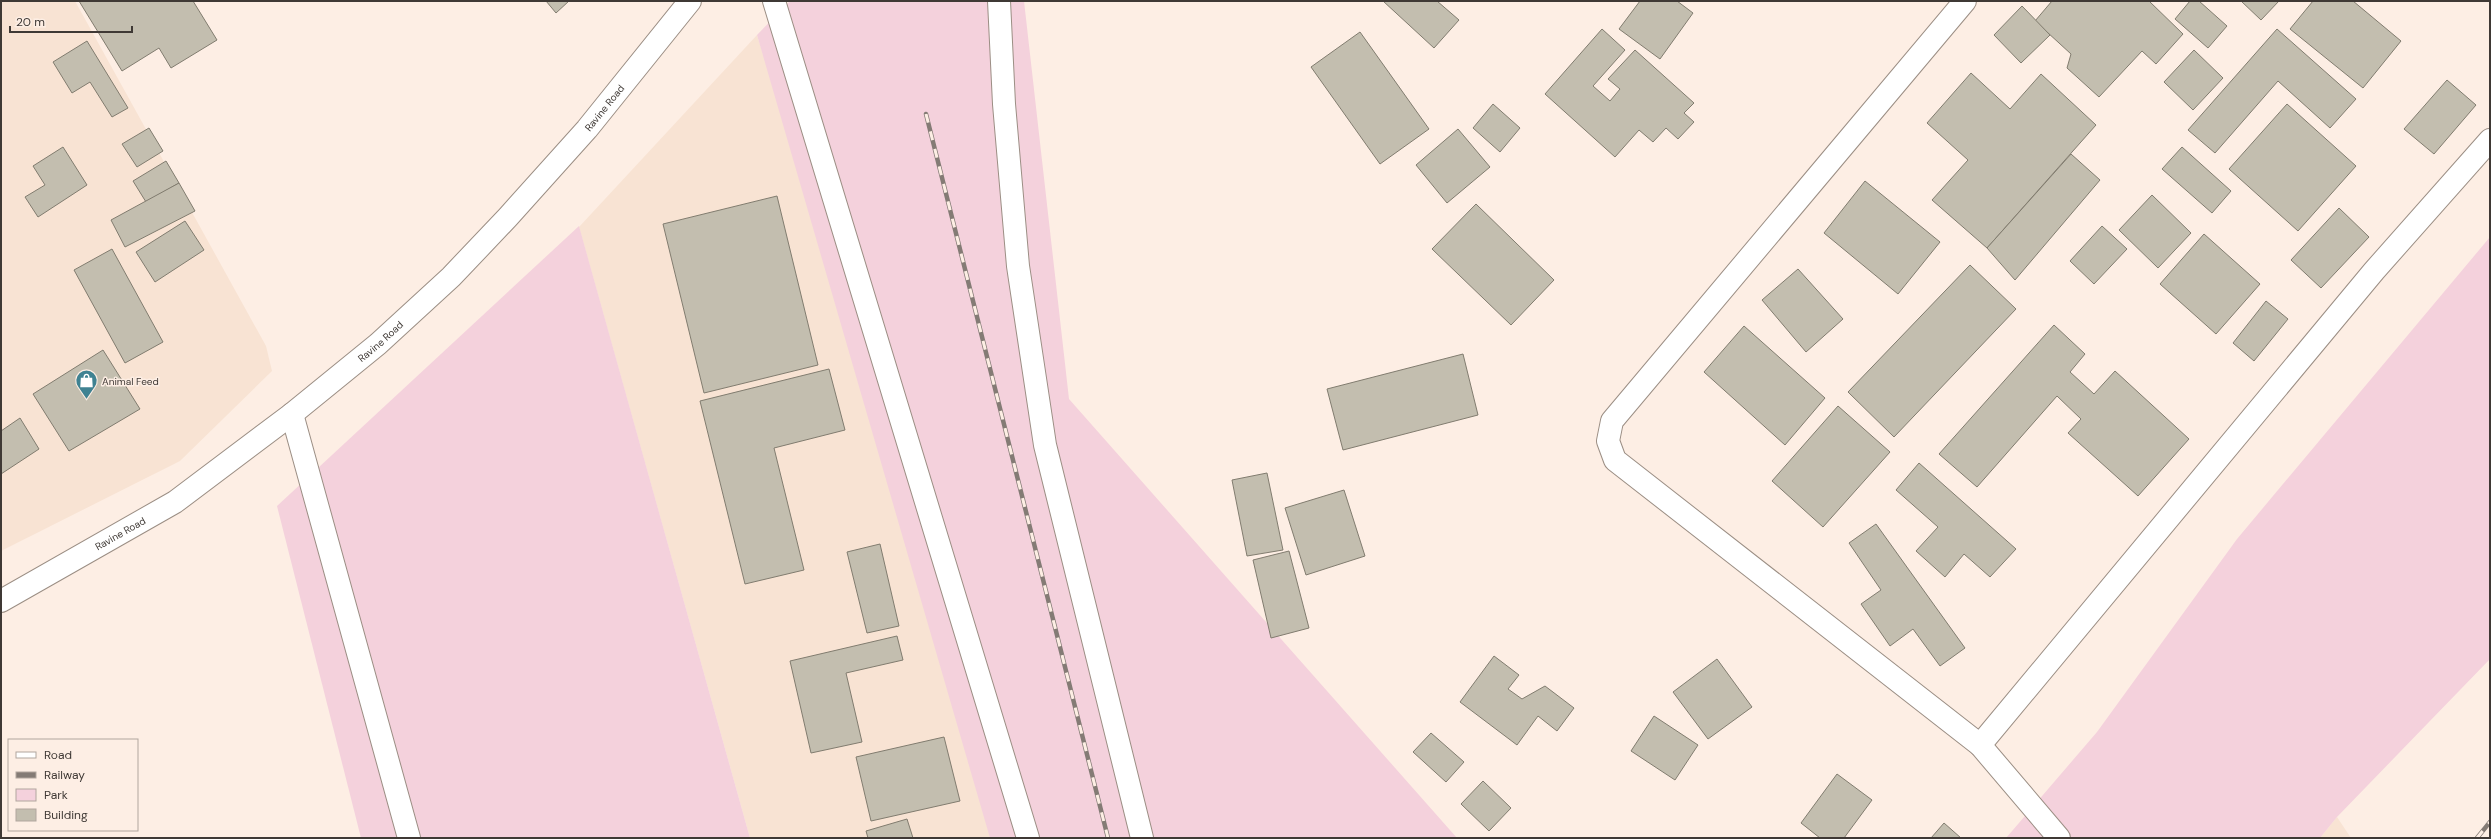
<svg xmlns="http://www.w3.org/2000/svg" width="2491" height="839" font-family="'DM Sans',sans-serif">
<rect width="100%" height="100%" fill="#fdeee4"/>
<g fill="#f8e3d3">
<path d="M1,1h74l191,345 6,25 -92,90 -179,90z"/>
<path d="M757,35l206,652 36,151h-249l-171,-611z"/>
<path d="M2337,817l14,21h-31z"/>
</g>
<g fill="#f4d1dc">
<path d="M790,1h234l45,398 388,439h-467l-233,-803z"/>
<path d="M579,226l171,612h-389l-84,-332z"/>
<path d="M2490,237v422l-153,158 -17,21h-314l91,-106 140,-193z"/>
</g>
<g fill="#c3beaf" stroke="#817c6f">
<path d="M79,1h114l24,39 -46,28 -12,-20 -37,23z"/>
<path d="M546,1h23l-13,12z"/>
<path d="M1383,1h54l22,19 -25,28z"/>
<path d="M1640,1h37l16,12 -33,46 -41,-30z"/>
<path d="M2052,1h97l34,33 -27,30 -14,-13 -43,46 -32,-29 4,-14 -36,-33z"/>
<path d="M2190,1h9l28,25 -19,22 -33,-29z"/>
<path d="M2241,1h38l-18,19z"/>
<path d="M2313,1h40l48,40 -38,47 -73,-59z"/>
<path d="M2022,6l28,29 -29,28 -27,-28z"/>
<path d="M1602,29l23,21 -32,36 17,15 10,-12 -12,-10 27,-29 59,53 -10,10 10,9 -16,17 -12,-11 -13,14 -14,-12 -24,27 -70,-63z"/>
<path d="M2277,29l79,70 -26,29 -52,-47 -63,72 -27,-23z"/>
<path d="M1360,32l69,97 -49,35 -69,-97z"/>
<path d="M87,41l41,67 -16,9 -22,-35 -18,11 -19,-31z"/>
<path d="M2194,50l29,28 -30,32 -29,-28z"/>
<path d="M1971,73l39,36 31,-35 55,51 -109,123 -55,-48 36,-40 -41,-37z"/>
<path d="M2447,80l29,25 -42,49 -30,-25z"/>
<path d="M1493,104l27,24 -20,24 -27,-24z"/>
<path d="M2287,104l69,62 -58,65 -69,-62z"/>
<path d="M149,128l14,23 -26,16 -15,-23z"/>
<path d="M1458,129l32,38 -43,36 -31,-38z"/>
<path d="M63,147l24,38 -49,32 -13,-20 20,-12 -12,-19z"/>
<path d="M2182,147l49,44 -19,22 -50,-44z"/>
<path d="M2071,154l29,26 -85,100 -28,-32z"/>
<path d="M166,161l13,22 -33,19 -13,-21z"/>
<path d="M1865,181l75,61 -42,52 -74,-61z"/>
<path d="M179,183l16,28 -70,36 -14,-27z"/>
<path d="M2152,195l39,38 -33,35 -39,-38z"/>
<path d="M777,196l41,169 -114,28 -41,-169z"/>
<path d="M1476,204l78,76 -43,45 -79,-76z"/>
<path d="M2339,208l30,29 -48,51 -30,-28z"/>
<path d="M185,221l19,29 -49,32 -19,-30z"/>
<path d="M2102,226l25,23 -33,35 -24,-23z"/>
<path d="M2204,234l56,50 -44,50 -56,-50z"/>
<path d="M112,249l51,93 -38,21 -51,-93z"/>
<path d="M1970,265l46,44 -122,128 -46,-45z"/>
<path d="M1798,269l45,50 -37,33 -44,-52z"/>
<path d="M2266,301l22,18 -34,42 -21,-18z"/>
<path d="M2054,325l31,29 -15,18 24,22 21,-23 74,68 -51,57 -70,-63 13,-14 -24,-23 -80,91 -38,-33z"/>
<path d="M1744,326l81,72 -40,47 -81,-73z"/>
<path d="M103,350l37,59 -71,42 -36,-57z"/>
<path d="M1463,354l15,61 -135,35 -16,-61z"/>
<path d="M829,369l16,61 -71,18 30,122 -59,14 -45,-183z"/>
<path d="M1838,406l52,46 -67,75 -51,-46z"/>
<path d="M20,418l19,31 -38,25v-43z"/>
<path d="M1919,463l97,86 -26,28 -26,-23 -19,23 -29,-26 22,-24 -42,-37z"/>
<path d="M1267,473l16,77 -36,6 -15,-76z"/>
<path d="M1344,490l21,66 -59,19 -21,-67z"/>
<path d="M1876,524l89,124 -25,18 -27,-37 -23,17 -29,-42 20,-14 -32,-47z"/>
<path d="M880,544l19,82 -32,7 -20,-81z"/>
<path d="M1289,551l20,77 -38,10 -18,-78z"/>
<path d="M897,636l6,24 -57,13 16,69 -51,11 -21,-92z"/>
<path d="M1494,656l25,19 -11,14 14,10 23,-13 29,22 -17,23 -19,-15 -21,29 -57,-43z"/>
<path d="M1717,659l35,48 -44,32 -35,-47z"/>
<path d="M1654,716l44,29 -23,35 -44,-29z"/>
<path d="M1431,733l33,29 -18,20 -33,-30z"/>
<path d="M944,737l16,64 -89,20 -15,-64z"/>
<path d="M1837,774l35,26 -28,38h-24l-19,-15z"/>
<path d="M1483,781l28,27 -22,23 -28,-27z"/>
<path d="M907,819l6,19h-45l-2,-7z"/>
<path d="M1944,823l17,15h-30z"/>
</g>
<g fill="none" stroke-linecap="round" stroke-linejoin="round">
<defs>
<g id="minor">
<path d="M774,1l254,837"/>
<path d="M999,1l5,103 14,162 27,179 97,393"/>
<path d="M1965,1l-353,420 -4,20 7,19 365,285"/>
<path d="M292,414l117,424"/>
<path id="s1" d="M1,601l174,-99 117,-88 86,-70 73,-67 57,-60 79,-88 103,-128"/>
<path d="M2059,838l-79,-93 394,-474 116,-131"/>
</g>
</defs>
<use href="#minor" stroke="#9b8e84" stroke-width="24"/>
<use href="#minor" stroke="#fff" stroke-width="22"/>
<defs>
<g id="rail">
<path d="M926,114l182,724"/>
<path d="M2477,838l13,-16"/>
</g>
</defs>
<use href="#rail" stroke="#847b75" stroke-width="4.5"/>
<use href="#rail" stroke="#fdeee4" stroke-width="3" stroke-dasharray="9" stroke-linecap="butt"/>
</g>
<defs>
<symbol id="shop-pin" viewBox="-11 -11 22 30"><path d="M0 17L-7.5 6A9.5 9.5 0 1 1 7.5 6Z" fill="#3f8292" stroke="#fdeee4"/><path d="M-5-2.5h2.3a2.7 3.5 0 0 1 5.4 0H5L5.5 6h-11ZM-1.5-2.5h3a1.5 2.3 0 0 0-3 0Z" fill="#fff"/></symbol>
</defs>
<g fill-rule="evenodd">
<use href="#shop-pin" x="74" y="368" width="25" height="34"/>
</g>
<g text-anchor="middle" stroke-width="3" stroke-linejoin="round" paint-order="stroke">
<g font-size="10" fill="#3f3935" stroke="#fdeee4">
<text dy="4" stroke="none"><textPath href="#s1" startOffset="785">Ravine Road</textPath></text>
<text dy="4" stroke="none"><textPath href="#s1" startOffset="461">Ravine Road</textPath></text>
<text dy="4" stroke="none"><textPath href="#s1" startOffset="137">Ravine Road</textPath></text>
</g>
<g font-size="10" fill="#3f3935" stroke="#fdeee4" text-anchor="start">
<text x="102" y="385">Animal Feed</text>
</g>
</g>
<rect width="2491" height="839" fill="none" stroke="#3f3935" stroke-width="4"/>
<rect x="8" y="739" width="130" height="92" fill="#fdeee4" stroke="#b1a69e"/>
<rect x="16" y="752" width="20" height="6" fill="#ffffff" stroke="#b1a69e"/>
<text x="44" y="759" font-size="12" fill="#3f3935">Road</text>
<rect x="16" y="772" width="20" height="6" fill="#847b75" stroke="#b1a69e"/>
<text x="44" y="779" font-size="12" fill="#3f3935">Railway</text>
<rect x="16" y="789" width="20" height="12" fill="#f4d1dc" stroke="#b1a69e"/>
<text x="44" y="799" font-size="12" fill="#3f3935">Park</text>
<rect x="16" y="809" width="20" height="12" fill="#c3beaf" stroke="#b1a69e"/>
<text x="44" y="819" font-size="12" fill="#3f3935">Building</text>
<path d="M10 26v6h122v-6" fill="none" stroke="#3f3935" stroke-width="2"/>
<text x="16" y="26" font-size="12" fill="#3f3935" stroke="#fdeee4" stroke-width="3" paint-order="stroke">20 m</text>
</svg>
